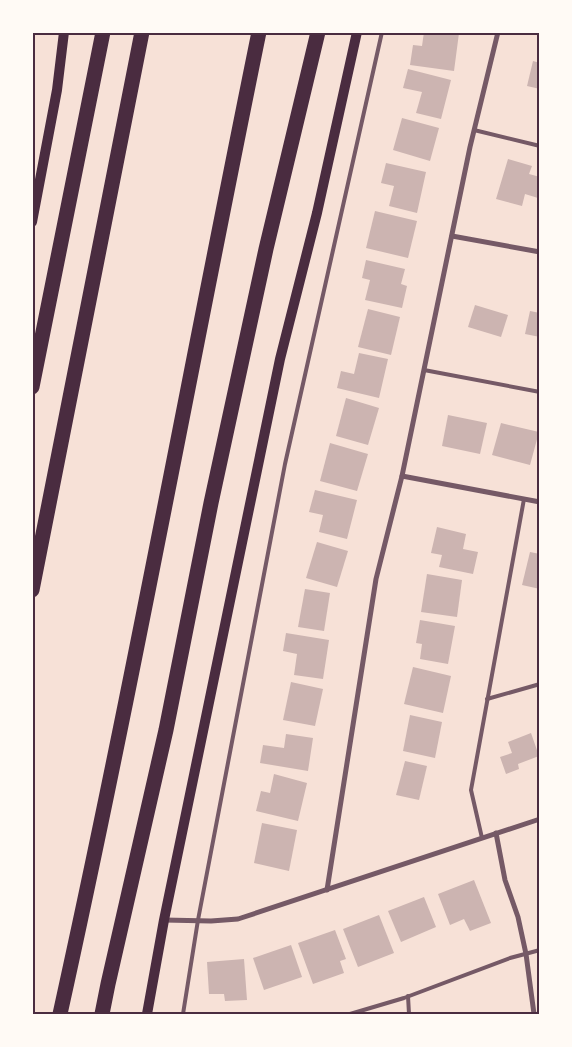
<svg xmlns="http://www.w3.org/2000/svg" width="572" height="1047" font-family="'Golos Text',sans-serif">
<rect width="100%" height="100%" fill="#f7e1d7"/>
<g fill="#ccb4b1">
<path d="M424,32l35,1 -5,38 -44,-6 3,-20 9,1z"/>
<path d="M533,61l7,2v26l-13,-3z"/>
<path d="M408,69l43,11 -10,39 -25,-6 6,-21 -19,-4z"/>
<path d="M402,118l37,10 -9,33 -37,-11z"/>
<path d="M508,159l24,7 -3,8 11,3 -2,21 -13,-4 -3,12 -26,-7z"/>
<path d="M386,163l40,9 -9,41 -28,-7 5,-20 -13,-3z"/>
<path d="M375,211l42,10 -9,37 -42,-10z"/>
<path d="M366,260l39,9 -4,15 6,2 -5,22 -37,-8 5,-20 -8,-2z"/>
<path d="M475,305l33,10 -7,22 -33,-10z"/>
<path d="M368,309l32,8 -9,38 -33,-8z"/>
<path d="M530,311l10,2v24l-15,-3z"/>
<path d="M359,353l29,6 -9,39 -42,-10 4,-17 13,3z"/>
<path d="M346,398l33,10 -11,37 -32,-9z"/>
<path d="M448,415l39,8 -7,31 -38,-8z"/>
<path d="M501,423l38,9 -9,33 -38,-10z"/>
<path d="M330,443l38,11 -11,37 -37,-10z"/>
<path d="M315,490l42,10 -10,39 -28,-7 4,-17 -14,-3z"/>
<path d="M437,527l29,7 -3,15 15,3 -5,22 -34,-7 3,-12 -11,-2z"/>
<path d="M317,542l31,9 -11,36 -31,-9z"/>
<path d="M530,552l10,2v35l-18,-4z"/>
<path d="M427,574l35,6 -5,37 -36,-5z"/>
<path d="M305,589l25,4 -6,38 -26,-4z"/>
<path d="M420,620l35,6 -7,38 -28,-5 2,-15 -6,-1z"/>
<path d="M286,633l43,7 -6,39 -29,-4 3,-21 -14,-3z"/>
<path d="M413,667l38,9 -8,37 -39,-9z"/>
<path d="M291,682l32,7 -8,37 -32,-6z"/>
<path d="M410,715l32,7 -7,36 -32,-7z"/>
<path d="M531,733l8,23 -21,8 1,5 -13,5 -6,-17 12,-4 -4,-11z"/>
<path d="M286,734l27,4 -5,33 -48,-8 3,-18 21,3z"/>
<path d="M405,761l22,5 -8,34 -23,-5z"/>
<path d="M274,774l33,9 -9,38 -42,-10 5,-20 9,2z"/>
<path d="M262,823l35,7 -8,41 -35,-8z"/>
<path d="M474,880l17,43 -21,8 -6,-12 -14,6 -12,-31z"/>
<path d="M424,897l12,30 -35,15 -13,-31z"/>
<path d="M379,915l15,38 -36,14 -15,-38z"/>
<path d="M335,930l11,29 -6,2 4,12 -31,11 -15,-41z"/>
<path d="M291,945l11,32 -38,13 -11,-32z"/>
<path d="M244,959l3,41 -22,1 -1,-7h-15l-2,-32z"/>
</g>
<g fill="none" stroke-linecap="round" stroke-linejoin="round">
<g stroke="#755966" stroke-width="4">
<path d="M474,130l66,16"/>
<path d="M424,370l116,22"/>
<path d="M487,699l53,-15"/>
<path d="M482,838l-11,-48 53,-291"/>
<path d="M408,996l1,18"/>
<path d="M183,1014l15,-94 87,-456 97,-432"/>
<path d="M350,1014l54,-16 106,-40 30,-8"/>
</g>
<g stroke="#755966" stroke-width="5">
<path d="M452,236l88,16"/>
<path d="M402,476l138,26"/>
<path d="M496,833l9,47 13,37 8,37 8,60"/>
<path d="M327,890l49,-311 26,-103 68,-329 28,-115"/>
<path d="M164,920l47,1 27,-2 302,-100"/>
</g>
<g stroke="#4a2c40" stroke-width="10">
<path d="M32,222l25,-132 7,-58"/>
<path d="M147,1014l17,-94 116,-561 37,-146 40,-181"/>
</g>
<g stroke="#4a2c40" stroke-width="15">
<path d="M32,387l71,-355"/>
<path d="M32,590l110,-558"/>
<path d="M60,1014c72,-326 132,-654 199,-982"/>
<path d="M102,1014l6,-30 58,-254 45,-227 55,-254 52,-217"/>
</g>
</g>
<rect width="572" height="1047" fill="none" stroke="#fffaf5" stroke-width="68"/>
<rect x="34" y="34" width="504" height="979" fill="none" stroke="#4a2c40" stroke-width="2"/>
</svg>
